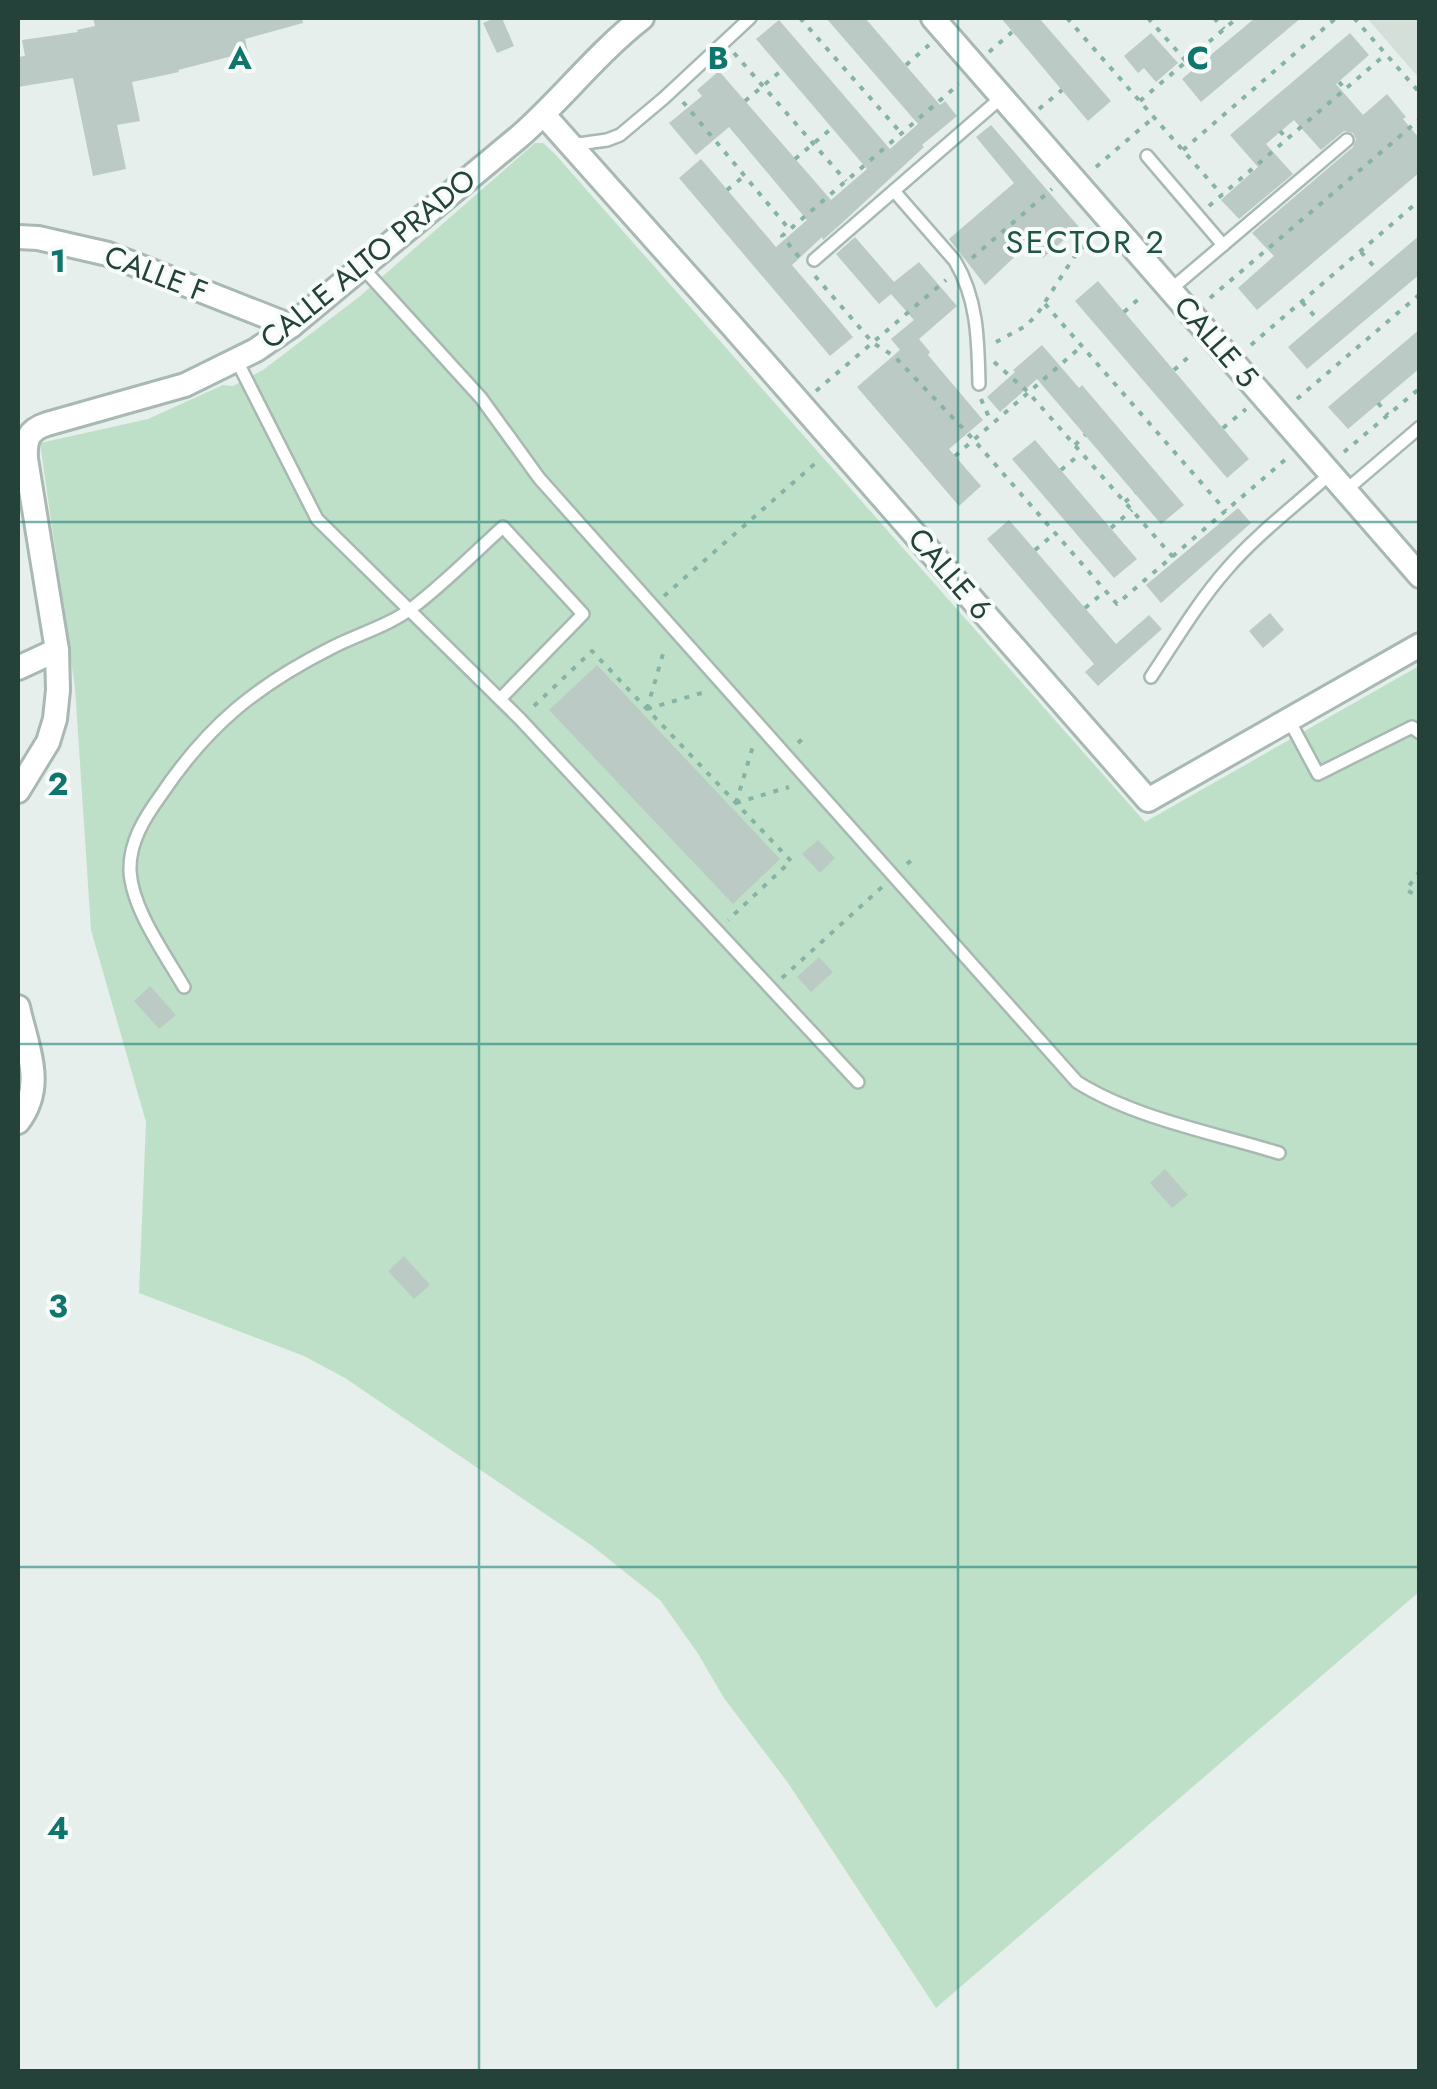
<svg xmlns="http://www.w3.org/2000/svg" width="1437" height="2089" font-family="Jost,sans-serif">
<rect width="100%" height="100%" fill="#e6efeb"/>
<path fill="#d4dfda" d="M1367,18h52v60z"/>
<path fill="#bfe0c8" d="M535,143h8l11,10 591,669 274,-156v926l-483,416 -148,-225 -64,-85 -27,-46 -37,-52 -69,-55 -246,-167 -41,-22 -165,-63 7,-171 -55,-192 -16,-242 -35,-245 108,-24 75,-34 10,1 30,-16 96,-73z"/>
<g fill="#bbcac4">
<path d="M93,18h209l1,5 -58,16 3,13 -70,18 1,2 -47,10 8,39 -23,4 9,44 -33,7 -20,-98 -55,9v-30l7,-1 -3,-16 56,-8 -1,-2 18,-4z"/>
<path d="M495,18h7l12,28 -17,7 -14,-30z"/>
<path d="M826,18h39l75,87 5,-4 12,15 -35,29 2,2 -82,76 -19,17 -1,-3 -30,28 61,72 -23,19 -151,-178 22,-19 75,88 31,-27 -78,-93 -33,28 -27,-32 33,-27 -5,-6 22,-19 112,129 36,-31 -111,-130 23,-19 111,129 28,-25z"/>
<path d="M1001,18h38l72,83 -23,20z"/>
<path d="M1255,18h46l-100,84 -19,-23z"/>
<path d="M1151,33l27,30 -22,19 -12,-14 -6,5 -14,-17z"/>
<path d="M1350,33l19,22 -33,29 27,31 24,-21 19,23 -3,2 17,20v33l-163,138 -19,-22 36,-32 -22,-23 101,-86 3,-8 -3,-6 -9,-2 -23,19 -27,-30 -28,24 27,30 -54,45 -18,-19 37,-33 -28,-32z"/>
<path d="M991,125l88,102 -36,31 -14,-15 -44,42 -36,-46 65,-56 -38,-46z"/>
<path d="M1420,235v39l-113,95 -19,-22z"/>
<path d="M855,237l39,45 25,-20 38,44 -38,33 11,13 -2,3 55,65 -34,29 32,37 -22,20 -102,-119 43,-37 -9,-11 23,-19 -23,-26 -12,10 -43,-50z"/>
<path d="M1098,281l151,178 -22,19 -152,-177z"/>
<path d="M1420,329v39l-72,61 -20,-22z"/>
<path d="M1042,345l37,43 3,-3 102,120 -23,19 -124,-145 -37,33 -13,-15 28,-25 -2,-2z"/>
<path d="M1035,440l102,119 -23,19 -102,-119z"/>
<path d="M1238,508l13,15 -90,80 -15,-18z"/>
<path d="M1009,520l107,124 33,-29 13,14 -64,57 -13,-14 9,-8 -107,-125z"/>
<path d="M1270,613l14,17 -21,18 -14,-17z"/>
<path d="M597,665l183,194 -47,45 -184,-194z"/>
<path d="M818,840l17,18 -15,15 -18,-19z"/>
<path d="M819,957l14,15 -22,20 -14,-15z"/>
<path d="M150,986l26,29 -17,14 -25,-28z"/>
<path d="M1165,1169l23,26 -16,13 -22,-25z"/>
<path d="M404,1256l26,29 -16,14 -26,-28z"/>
</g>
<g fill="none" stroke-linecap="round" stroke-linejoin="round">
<defs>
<g id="lane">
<path d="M571,145l36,-5 13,-5 44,-37 86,-80"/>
<path d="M1147,156l76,89"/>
<path d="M894,191l61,70c23,39 23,80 24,123"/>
<path d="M814,260l188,-163"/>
<path d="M362,267l119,131 58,80 538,604c57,36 137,51 202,71"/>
<path d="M1170,290l177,-150"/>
<path d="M237,361l80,158 203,200 338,363"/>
<path d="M1345,491l75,-64"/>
<path d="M1151,677c24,-36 47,-75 76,-108 30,-35 69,-64 103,-95"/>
<path d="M1289,720l29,54 94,-47 8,6"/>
<path d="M184,987c-19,-33 -52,-78 -54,-116 -1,-29 15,-54 31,-76 47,-70 95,-109 170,-147 25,-13 59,-23 81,-40 32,-24 61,-54 91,-81l80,87 -83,85"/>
</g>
<g id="street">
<path d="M933,18l487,558"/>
<path d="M544,115l189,212 415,473 272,-155"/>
<path d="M18,237l20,1 70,16 183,72"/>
<path d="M18,668l39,-18"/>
<path d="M18,791l30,-49 7,-23 3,-29 -1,-40 -31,-191c-1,-19 2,-29 21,-35l138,-39 71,-35 35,-24 229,-190c43,-38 77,-83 122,-118"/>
<path d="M18,1007c9,41 28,79 0,115"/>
</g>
</defs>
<use href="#lane" stroke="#a8b8b2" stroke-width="16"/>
<use href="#street" stroke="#a8b8b2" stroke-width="28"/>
<g stroke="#86b3a5" stroke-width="4" stroke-dasharray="5 8" stroke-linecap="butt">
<path d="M800,18l101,115"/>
<path d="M1067,18l155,177"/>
<path d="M1148,18l38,43"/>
<path d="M1214,18l10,11"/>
<path d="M1354,18l66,75"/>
<path d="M989,52l23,-20"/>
<path d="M734,53l112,128"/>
<path d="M906,65l23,-20"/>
<path d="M1339,82l6,7"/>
<path d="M745,101l37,-31"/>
<path d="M1140,101l97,-83"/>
<path d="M683,102l106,127"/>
<path d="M1039,109l23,-19"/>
<path d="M1280,131l7,8"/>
<path d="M1183,150l153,-132"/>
<path d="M795,159l37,-31"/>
<path d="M1096,167l57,-49"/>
<path d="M727,190l16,-13"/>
<path d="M1209,206l177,-152"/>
<path d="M1361,252l17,19"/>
<path d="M799,257l-17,-21 177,-152"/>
<path d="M972,258l80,-69"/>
<path d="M815,276l58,67 21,13 79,83 144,165 169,-145"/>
<path d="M1210,298l210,-179"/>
<path d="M1302,302l17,19"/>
<path d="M1045,304l181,207"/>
<path d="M1124,312l19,-17"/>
<path d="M996,342l28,-15 12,-11 38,-59 18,-20"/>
<path d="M1251,345l169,-145"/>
<path d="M994,362l34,30 145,165"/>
<path d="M1174,370l19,-17"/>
<path d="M816,391l130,-111"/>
<path d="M981,399l10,23"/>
<path d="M1297,399l123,-105"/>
<path d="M1378,403l10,12"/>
<path d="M1223,428l23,-19"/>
<path d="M1075,445l10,-10"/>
<path d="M1344,452l76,-64"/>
<path d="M955,456l127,-110"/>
<path d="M1061,470l19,-16"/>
<path d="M1125,502l10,-9"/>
<path d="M1111,528l21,-18"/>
<path d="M1035,550l19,-16"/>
<path d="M664,596l155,-136"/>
<path d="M1085,608l19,-16"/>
<path d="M534,706l58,-55 199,210 -63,59"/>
<path d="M647,709l58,-17"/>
<path d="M647,709l18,-62"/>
<path d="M798,743l9,-9"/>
<path d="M736,803l53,-16"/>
<path d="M736,803l17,-57"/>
<path d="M907,864l9,-8"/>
<path d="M1420,871l-14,19 14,7"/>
<path d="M782,978l100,-91"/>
</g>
<use href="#lane" stroke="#fff" stroke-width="11"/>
<use href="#street" stroke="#fff" stroke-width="22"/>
</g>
<path fill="none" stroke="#0f766e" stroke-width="2.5" stroke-opacity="0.55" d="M479,18v2054M958,18v2054M18,522h1402M18,1044h1402M18,1567h1402"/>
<g text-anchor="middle" stroke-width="8" stroke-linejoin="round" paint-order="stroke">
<g font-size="30" fill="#24423a" stroke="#f7fbf9">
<text transform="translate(368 259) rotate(-39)" y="10">CALLE ALTO PRADO</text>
<text transform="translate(156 274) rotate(21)" y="10">CALLE F</text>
<text transform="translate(1216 342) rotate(49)" y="10">CALLE 5</text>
<text transform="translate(950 574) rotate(49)" y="10">CALLE 6</text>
</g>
<g font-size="32" letter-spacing="2.5" fill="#1f5548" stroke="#f7fbf9">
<text x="1086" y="253">SECTOR 2</text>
</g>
</g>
<g font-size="32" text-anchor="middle" font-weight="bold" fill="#0f766e" stroke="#f7fbf9" stroke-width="8" stroke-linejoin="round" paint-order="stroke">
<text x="240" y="69">A</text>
<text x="718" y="69">B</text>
<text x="1198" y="69">C</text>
<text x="58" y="272">1</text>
<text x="58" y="795">2</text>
<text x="58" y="1317">3</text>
<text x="58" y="1839">4</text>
</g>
<rect width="1437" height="2089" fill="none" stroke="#24423a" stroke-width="40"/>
</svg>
